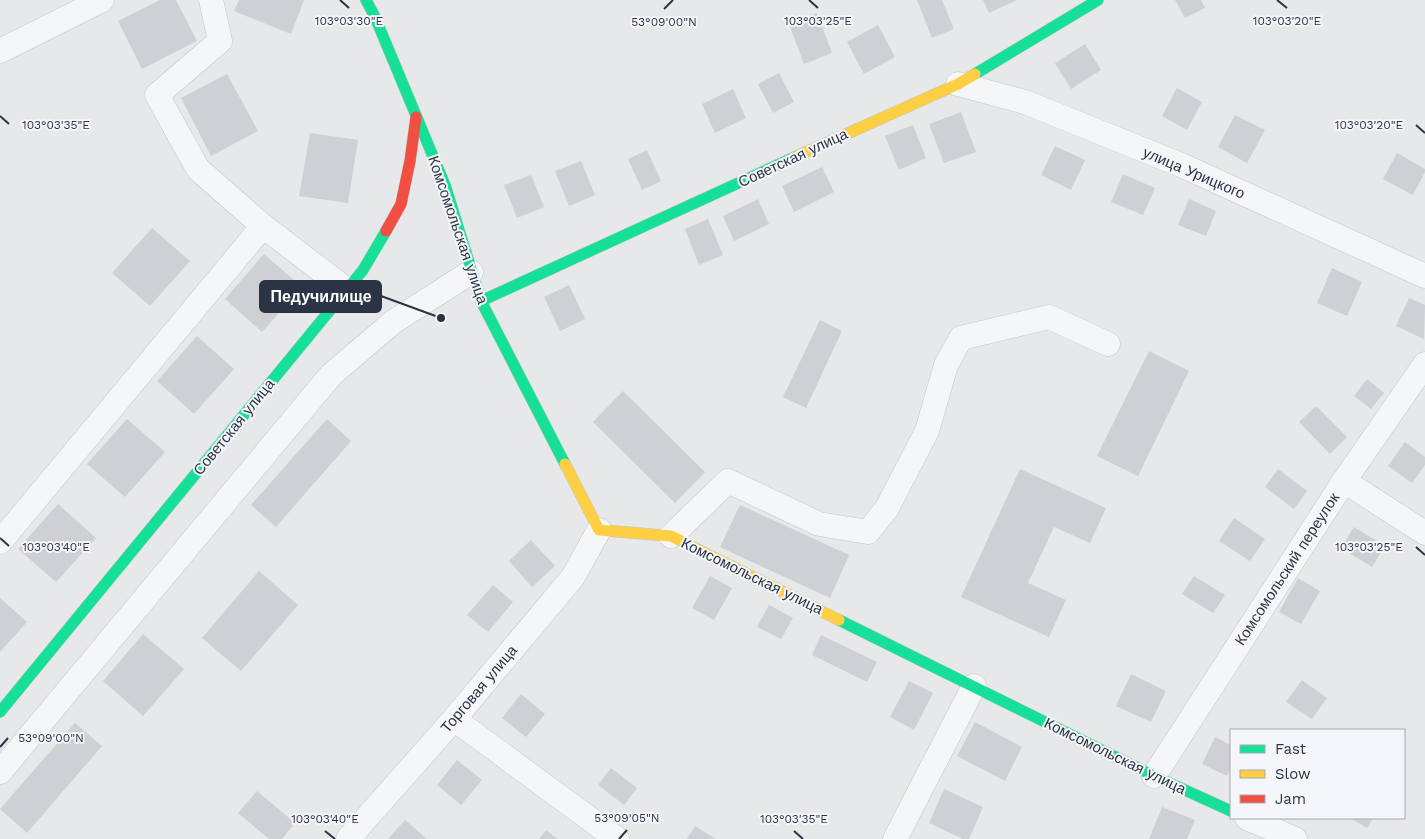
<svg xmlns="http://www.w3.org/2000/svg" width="1425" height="839" font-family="'Work Sans',sans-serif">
<rect width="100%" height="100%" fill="#e6e8ea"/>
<g fill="#ced0d3">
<path d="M160,0h16l21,41 -55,28 -24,-48z"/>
<path d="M239,0h65l-13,34 -57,-23z"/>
<path d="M917,0h25l12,29 -22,9z"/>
<path d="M983,0h34l-28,13z"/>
<path d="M1175,0h26l4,8 -20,10z"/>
<path d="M817,13l15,40 -28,11 -15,-40z"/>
<path d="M878,25l17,32 -31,17 -17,-32z"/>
<path d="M1085,44l16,26 -30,19 -16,-26z"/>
<path d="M779,73l15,29 -21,11 -15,-29z"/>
<path d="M227,74l31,57 -47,25 -30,-58z"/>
<path d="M1177,88l25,14 -15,28 -25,-14z"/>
<path d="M733,89l13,29 -31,15 -13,-29z"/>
<path d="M961,112l15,40 -32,11 -15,-39z"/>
<path d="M1235,115l30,15 -18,33 -29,-16z"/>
<path d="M913,125l13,33 -27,12 -14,-34z"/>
<path d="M310,133l48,7 -10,63 -49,-7z"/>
<path d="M1055,146l30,14 -14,30 -30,-15z"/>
<path d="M647,150l14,31 -19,9 -14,-31z"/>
<path d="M1397,153l28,16v3l-12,23 -30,-16z"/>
<path d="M581,161l14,34 -26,11 -14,-35z"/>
<path d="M822,167l12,25 -40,20 -12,-26z"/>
<path d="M1123,174l32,14 -12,27 -32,-13z"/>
<path d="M531,175l13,32 -27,11 -13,-33z"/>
<path d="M758,199l11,25 -35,17 -11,-25z"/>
<path d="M1189,199l27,12 -10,25 -28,-11z"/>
<path d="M708,219l15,36 -24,10 -14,-36z"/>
<path d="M152,228l38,33 -40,45 -38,-33z"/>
<path d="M264,254l38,33 -40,45 -37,-33z"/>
<path d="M1332,268l30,14 -15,34 -30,-13z"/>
<path d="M569,285l16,34 -25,12 -16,-34z"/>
<path d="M1409,298l16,7 -1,34 -28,-13z"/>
<path d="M820,320l22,11 -36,77 -23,-11z"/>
<path d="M197,336l37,33 -40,45 -37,-33z"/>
<path d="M1149,351l40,20 -51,105 -41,-20z"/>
<path d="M1367,379l17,14 -13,16 -17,-13z"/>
<path d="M623,391l82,81 -30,31 -82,-81z"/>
<path d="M1316,406l31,31 -17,17 -31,-32z"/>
<path d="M127,419l38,33 -40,45 -38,-33z"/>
<path d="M327,419l24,22 -75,86 -25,-22z"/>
<path d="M1405,442l20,15v8l-13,18 -24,-17z"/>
<path d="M1020,469l86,39 -16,35 -36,-16 -26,56 38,17 -17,37 -88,-40z"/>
<path d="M1278,469l29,22 -13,18 -29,-22z"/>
<path d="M58,504l38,34 -40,44 -38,-33z"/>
<path d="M740,505l109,50 -19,43 -110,-51z"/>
<path d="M1234,518l31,21 -15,22 -31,-20z"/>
<path d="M1354,527l31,19 -13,21 -31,-19z"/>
<path d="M531,540l24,26 -23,21 -23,-26z"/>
<path d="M259,571l39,34 -57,66 -39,-33z"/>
<path d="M710,576l22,12 -18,32 -22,-12z"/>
<path d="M1194,576l31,19 -12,18 -31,-19z"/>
<path d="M1298,578l22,13 -19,33 -22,-12z"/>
<path d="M493,585l20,17 -25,30 -21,-17z"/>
<path d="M0,598l27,24 -27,30z"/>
<path d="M769,605l24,13 -12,21 -24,-12z"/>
<path d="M143,634l41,35 -41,47 -40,-35z"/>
<path d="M821,635l56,27 -10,20 -55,-27z"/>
<path d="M1131,674l35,17 -15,31 -35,-16z"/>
<path d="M1302,680l25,18 -15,21 -26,-17z"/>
<path d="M909,681l24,12 -19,37 -24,-13z"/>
<path d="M521,694l24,20 -19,23 -24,-19z"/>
<path d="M975,722l47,25 -17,34 -48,-25z"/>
<path d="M75,723l27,23 -75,87 -27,-24z"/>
<path d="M1215,737l16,8v22l-4,9 -25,-12z"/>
<path d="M457,760l25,20 -21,25 -24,-20z"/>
<path d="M611,768l26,20 -13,17 -26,-20z"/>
<path d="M944,789l39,18 -14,32h-6l-34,-16z"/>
<path d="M257,791l38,32 -13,16h-13l-31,-26z"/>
<path d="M1162,807l33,13 -8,19h-38z"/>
<path d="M1350,818h23l-6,10z"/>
<path d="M405,820l22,19h-39z"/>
<path d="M695,826l21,13h-29z"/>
<path d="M546,830l12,9h-19z"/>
</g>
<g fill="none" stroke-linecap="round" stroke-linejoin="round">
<defs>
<g id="street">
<path d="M211,0l9,41 -63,54 41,74 65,57 84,64"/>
<path d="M0,51l102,-51"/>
<path d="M958,84l67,18 156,63 244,111"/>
<path d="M1344,481l81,52"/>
<path d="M671,536l57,-55 91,43 49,8 19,-24 40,-77 19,-66 15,-27 88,-21 59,27"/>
<path d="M0,542l263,-316"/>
<path d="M454,719l163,120"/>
<path d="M0,772l331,-397 62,-53 78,-50"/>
<path d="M1154,776l190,-295 81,-117"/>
<path d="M1247,818l48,21"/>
<path d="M348,839l106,-120 119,-142 26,-47"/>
<path d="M895,839l79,-153"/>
</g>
<g id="fast">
<path d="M366,0l9,17 70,168 36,116 84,163"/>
<path d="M975,74l123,-74"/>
<path d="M481,301l314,-144"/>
<path d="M839,620l315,156 77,35"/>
<path d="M0,712l363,-442 23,-39"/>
</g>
<g id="slow">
<path d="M795,157l163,-73 17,-10"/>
<path d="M565,464l34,66 72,6 168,84"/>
</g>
<path id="jam" d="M386,231l15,-27 9,-43 6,-44"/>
</defs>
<use href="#street" stroke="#c4c6c8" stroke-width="25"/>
<use href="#fast" stroke="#c4c6c8" stroke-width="12"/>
<use href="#slow" stroke="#c4c6c8" stroke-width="12"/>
<use href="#jam" stroke="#c4c6c8" stroke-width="12"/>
<use href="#street" stroke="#f5f6f7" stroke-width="24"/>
<use href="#fast" stroke="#16e098" stroke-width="11"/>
<use href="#slow" stroke="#ffcf43" stroke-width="11"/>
<use href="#jam" stroke="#f24e42" stroke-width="11"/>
</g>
<path fill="none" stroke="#2b3445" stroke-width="2" d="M340,0l9,8M809,0l9,8M1277,0l10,8M664,9l9,-9M0,116l9,8M1416,125l9,8M0,538l9,8M1416,547l9,8M0,747l8,-9M325,831l10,8M794,831l9,8M619,839l8,-9"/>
<g text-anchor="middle" stroke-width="4" stroke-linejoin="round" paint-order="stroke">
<g font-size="15" fill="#2b3445" stroke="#f4f6f9">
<text transform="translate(793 158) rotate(-25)" y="5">Советская улица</text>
<text transform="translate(1194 173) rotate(23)" y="5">улица Урицкого</text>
<text transform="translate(458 230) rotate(71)" y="5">Комсомольская улица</text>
<text transform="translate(234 427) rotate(-51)" y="5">Советская улица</text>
<text transform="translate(1287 569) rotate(-57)" y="5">Комсомольский переулок</text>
<text transform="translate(752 576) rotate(26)" y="5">Комсомольская улица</text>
<text transform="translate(479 689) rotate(-50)" y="5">Торговая улица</text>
<text transform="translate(1115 756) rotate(26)" y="5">Комсомольская улица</text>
</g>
</g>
<g font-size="12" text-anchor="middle" fill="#2b3445" stroke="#f4f6f9" stroke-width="4" stroke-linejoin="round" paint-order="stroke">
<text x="349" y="25">103°03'30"E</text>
<text x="1287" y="25">103°03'20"E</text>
<text x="818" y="25">103°03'25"E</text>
<text x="664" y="26">53°09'00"N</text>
<text x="56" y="129">103°03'35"E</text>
<text x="1369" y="129">103°03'20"E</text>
<text x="56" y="551">103°03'40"E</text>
<text x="1369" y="551">103°03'25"E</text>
<text x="51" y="742">53°09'00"N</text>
<text x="627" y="822">53°09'05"N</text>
<text x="325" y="823">103°03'40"E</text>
<text x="794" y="823">103°03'35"E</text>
</g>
<path fill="none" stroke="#2b3445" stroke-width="2" d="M441 318L381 296"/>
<circle fill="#2b3445" stroke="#f4f6f9" stroke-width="2" cx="441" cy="318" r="5"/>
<rect fill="#2b3445" stroke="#2b3445" stroke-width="2" x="260" y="281" width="121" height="31" rx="5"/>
<g font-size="16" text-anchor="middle" font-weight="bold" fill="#fff">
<text x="321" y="302">Педучилище</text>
</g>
<rect x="1230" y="729" width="175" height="90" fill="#f4f6f9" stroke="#a4a8b1"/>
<rect x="1240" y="745" width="25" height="8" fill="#16e098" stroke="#a4a8b1"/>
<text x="1275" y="754" font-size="15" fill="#2b3445">Fast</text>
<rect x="1240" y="770" width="25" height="8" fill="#ffcf43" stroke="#a4a8b1"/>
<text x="1275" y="779" font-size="15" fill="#2b3445">Slow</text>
<rect x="1240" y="795" width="25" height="8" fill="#f24e42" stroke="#a4a8b1"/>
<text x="1275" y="804" font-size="15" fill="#2b3445">Jam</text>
</svg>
